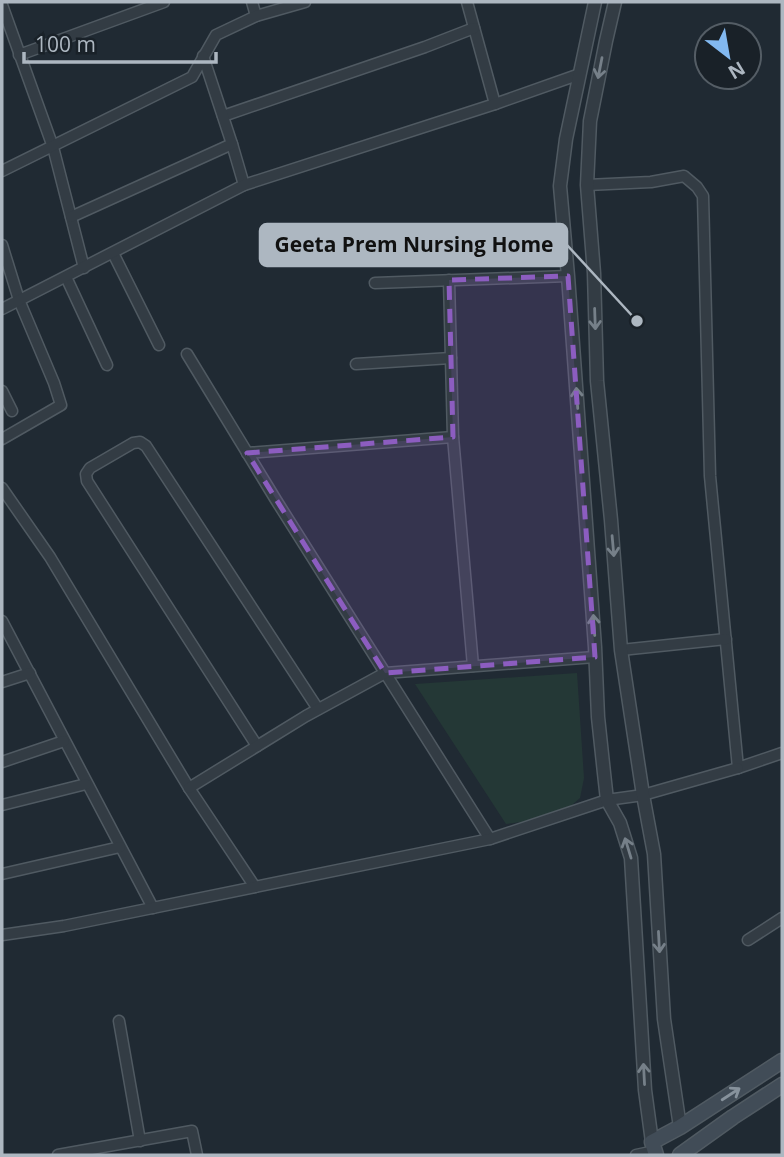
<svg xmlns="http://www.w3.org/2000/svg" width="784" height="1157" font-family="'Open Sans',sans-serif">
<rect width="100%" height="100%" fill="#202a33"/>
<path fill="#243836" d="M577,673l7,105 -4,20 -22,19 -52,7 -91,-140z"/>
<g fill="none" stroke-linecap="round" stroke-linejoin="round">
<defs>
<g id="minor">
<path d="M252,2l4,14"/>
<path d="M467,2l28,102"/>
<path d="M2,5l51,142 31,121"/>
<path d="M19,55l145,-53"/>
<path d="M223,116l202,-69 49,-19"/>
<path d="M232,144l12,41"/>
<path d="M2,171l190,-94 24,-42 40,-19 49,-14"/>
<path d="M587,185l64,-3 33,-6 13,11 6,9 7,280 28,292 44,-15"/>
<path d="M71,217l161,-73 -29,-88"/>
<path d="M2,245l17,55 35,83 7,22 -59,34"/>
<path d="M113,253l46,92"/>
<path d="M66,277l41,88"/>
<path d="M449,280l4,157 20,229"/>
<path d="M375,283l193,-7"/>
<path d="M2,309l242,-124 251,-81 85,-30"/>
<path d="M187,354l89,146 214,339"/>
<path d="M356,364l95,-6"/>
<path d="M2,391l10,20"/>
<path d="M247,453l206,-16"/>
<path d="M2,488l48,69 139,231 66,99"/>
<path d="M2,621l151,287"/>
<path d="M621,650l105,-11"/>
<path d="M2,682l28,-9"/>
<path d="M257,746l-170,-265 -1,-7 4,-6 43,-25 7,-1 6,4 172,263"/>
<path d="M2,762l62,-21"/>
<path d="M189,788l117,-72 79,-43 210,-16"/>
<path d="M2,805l84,-21"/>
<path d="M2,874l118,-27"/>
<path d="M2,935l62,-9 426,-87 117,-39 36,-5 95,-27"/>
<path d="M748,940l34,-22"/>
<path d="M119,1021l21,120"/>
<path d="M58,1155l134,-24 5,24"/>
<path d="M636,1155l19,-4"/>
</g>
<g id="tertiary">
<path d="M595,2l-29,137 -6,47 8,90 27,371 3,70 6,56 3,27 13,23 11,35 14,232 7,52"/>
<path d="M615,2l-9,39 -16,80 -3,64 7,88 3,108 14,139 10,130 22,145 11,59 10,165 16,108"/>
</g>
<g id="secondary">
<path d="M656,1155l-4,-13 28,-15 102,-66"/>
<path d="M680,1155l53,-38 49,-32"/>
</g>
</defs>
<use href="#minor" stroke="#505a62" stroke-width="13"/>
<use href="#tertiary" stroke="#505a62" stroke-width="15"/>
<use href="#secondary" stroke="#505a62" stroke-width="17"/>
<use href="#minor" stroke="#333c44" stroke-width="10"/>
<use href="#tertiary" stroke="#333c44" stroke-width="12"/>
<use href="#secondary" stroke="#414c57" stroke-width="14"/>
</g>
<defs><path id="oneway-shaft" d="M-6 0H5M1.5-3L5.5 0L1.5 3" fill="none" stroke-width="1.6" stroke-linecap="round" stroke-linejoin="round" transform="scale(1.75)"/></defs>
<g stroke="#768089">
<use href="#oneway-shaft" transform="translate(600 68) rotate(101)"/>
<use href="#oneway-shaft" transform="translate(595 319) rotate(88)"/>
<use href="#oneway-shaft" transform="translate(577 398) rotate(-94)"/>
<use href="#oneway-shaft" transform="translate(613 546) rotate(85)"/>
<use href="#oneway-shaft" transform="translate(594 625) rotate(-94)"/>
<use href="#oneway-shaft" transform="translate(628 848) rotate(-107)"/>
<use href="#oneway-shaft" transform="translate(659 942) rotate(87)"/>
<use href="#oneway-shaft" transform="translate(644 1074) rotate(-93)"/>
</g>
<use stroke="#87929c" href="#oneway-shaft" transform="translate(731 1094) rotate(-33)"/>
<path fill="#8c5dc0" fill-opacity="0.2" stroke="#8c5dc0" stroke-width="5" stroke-dasharray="14 9" stroke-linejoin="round" d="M568,276l27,381 -210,16 -138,-220 206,-16 -4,-157z"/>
<path fill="none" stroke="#adb7c1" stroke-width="2.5" d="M637 321L567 245"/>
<circle fill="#adb7c1" stroke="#192128" stroke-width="2.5" cx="637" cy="321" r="7"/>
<rect fill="#adb7c1" stroke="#adb7c1" stroke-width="2.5" x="260" y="224" width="307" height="42" rx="7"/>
<g font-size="21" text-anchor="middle" font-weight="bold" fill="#111">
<text x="414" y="252">Geeta Prem Nursing Home</text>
</g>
<rect width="784" height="1157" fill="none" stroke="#adb7c1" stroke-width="7"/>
<g transform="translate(728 56) rotate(149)"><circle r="33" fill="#192128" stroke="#545d65" stroke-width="2"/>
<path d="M0-5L12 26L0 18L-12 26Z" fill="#82b9f1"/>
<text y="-10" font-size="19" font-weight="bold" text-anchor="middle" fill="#adb7c1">N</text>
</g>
<path d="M24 52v10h192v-10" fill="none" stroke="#adb7c1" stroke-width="3.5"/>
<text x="35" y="52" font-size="21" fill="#adb7c1" stroke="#192128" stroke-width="5" paint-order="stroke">100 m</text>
</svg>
